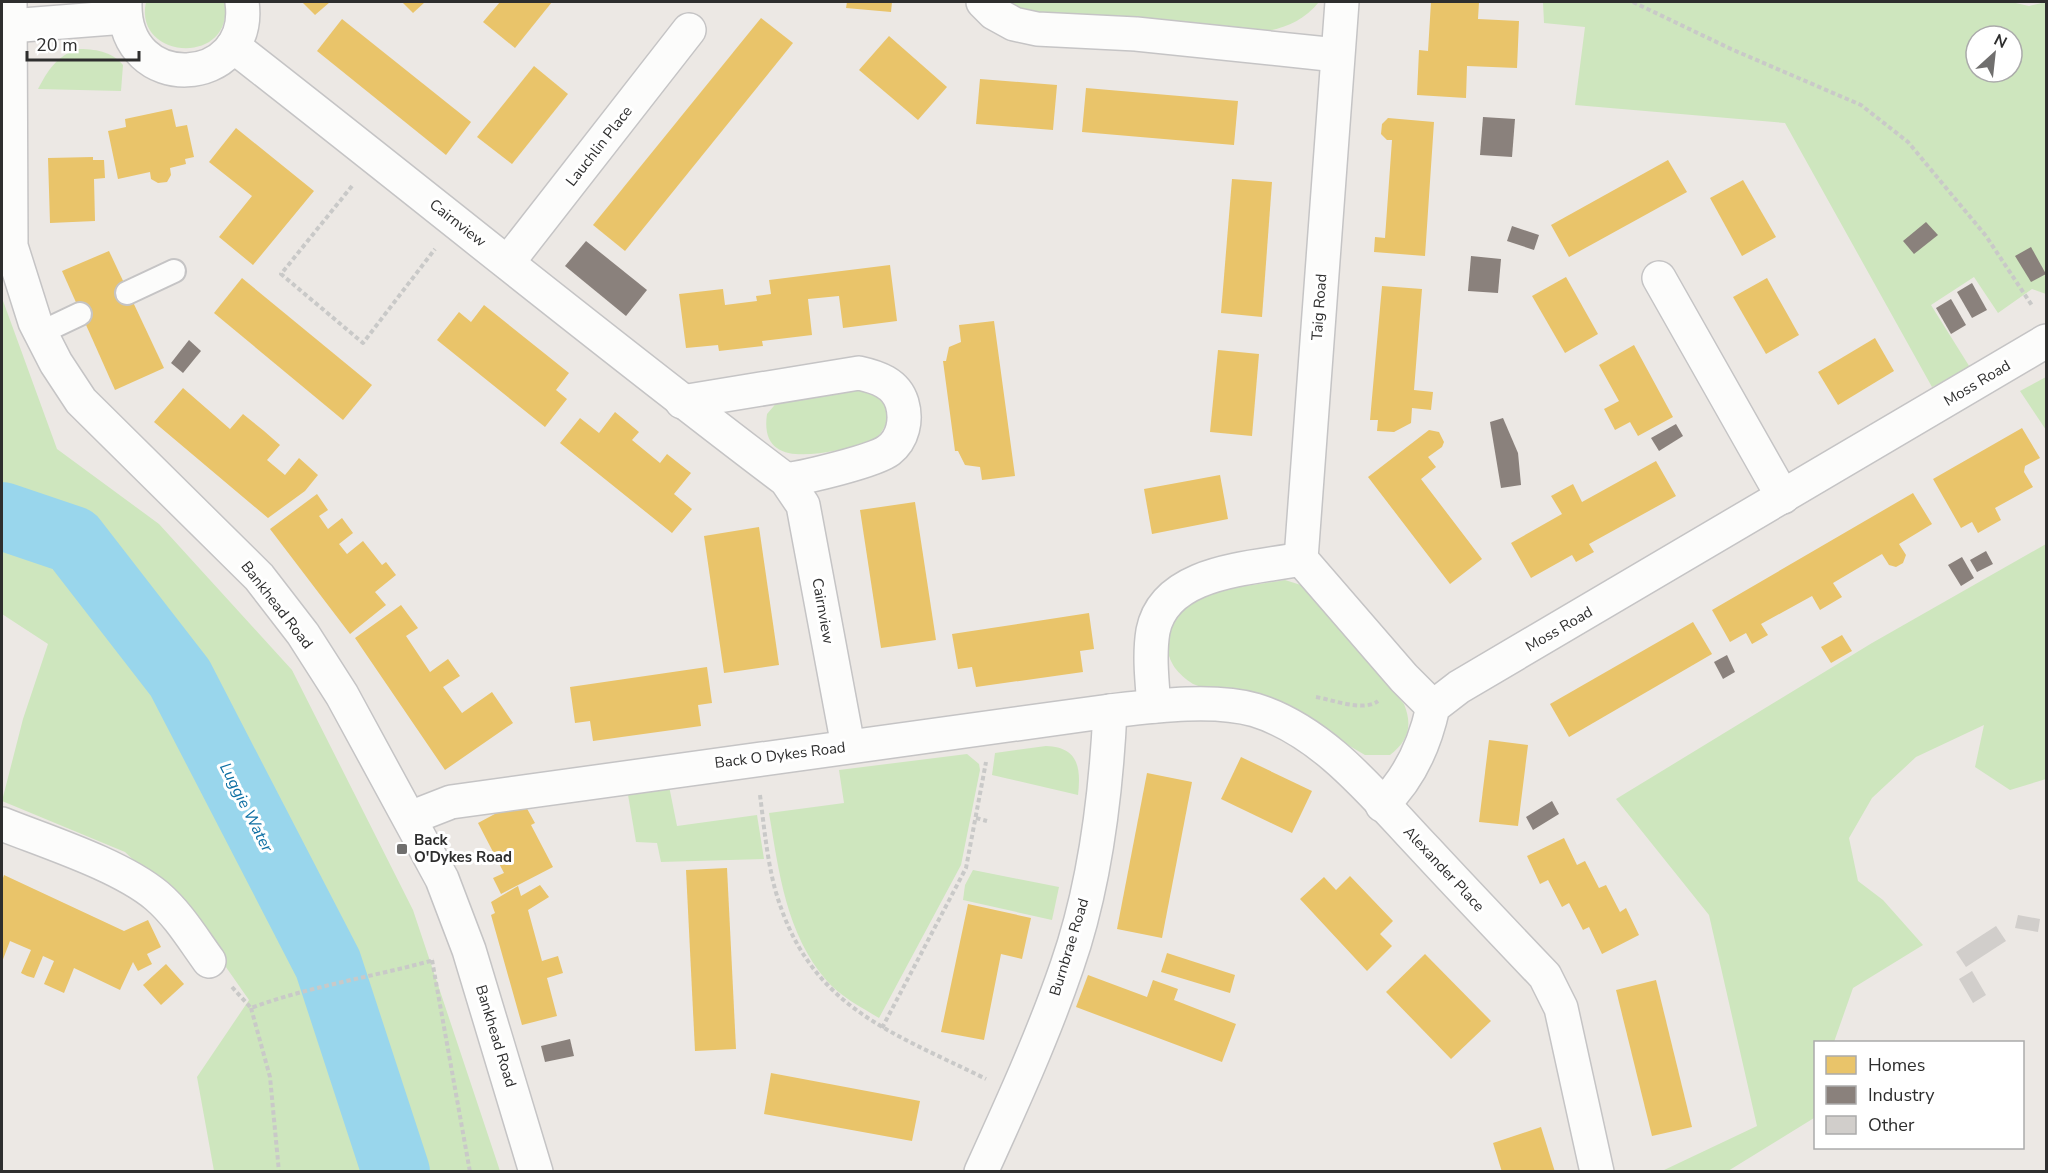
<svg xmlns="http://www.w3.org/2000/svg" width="2048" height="1173" font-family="'Nunito Sans',sans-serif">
<rect width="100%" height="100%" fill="#ece8e4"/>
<g fill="#cee6be" fill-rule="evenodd">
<path d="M146,2h79c9,65 -92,58 -79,0z"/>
<path d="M1001,2h318c-16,19 -33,26 -57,30l-222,-17 -23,-5z"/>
<path d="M1543,2h468l18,4 17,-4v292l-14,-5 -34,24 -24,-36 -43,28 40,64 -39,18 -147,-264 -210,-18 10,-78 -41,-4zM1976,36h36v36h-36z"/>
<path d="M77,49c18,0 34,2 46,16l-2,26 -83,-2c10,-19 18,-32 39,-40z"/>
<path d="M2,298l55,151 102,75 133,146 121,240 87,261h-286l-17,-94 52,-77 -63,-90 -61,-58 -123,-51 21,-82 25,-75 -46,-30z"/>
<path d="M2046,377v53l-26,-39z"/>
<path d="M865,389c5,3 13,6 17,11 14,16 -1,38 -16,45 -35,5 -108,30 -99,-31l12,-14z"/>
<path d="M2046,544v235l-36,11 -35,-23 9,-42 -68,32 -44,41 -23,40 9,43 25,19 40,45 -70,43 -19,54h-18l-2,76 -86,53h-66l95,-45 -48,-211 -93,-116 256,-156z"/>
<path d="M1285,580l19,6 100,118c9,22 4,37 -14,51h-25l-36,-21 -136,-50c-15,-10 -25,-21 -26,-40 -1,-54 80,-57 118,-64z"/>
<path d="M1046,746c33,1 35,23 32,49l-86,-20 3,-22z"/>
<path d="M967,754l12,10 1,6 -19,95 -82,153c-18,-11 -38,-21 -52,-37 -41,-47 -48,-109 -58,-168l75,-10 -5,-33z"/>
<path d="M669,786l8,40 80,-11 7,44 -103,3 -4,-19 -21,-1 -9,-53z"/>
<path d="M973,870l86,17 -7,33 -89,-20 2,-15z"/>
</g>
<g fill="#e9c46a">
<path d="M302,2h28l-15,13z"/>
<path d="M402,2h23l-12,11z"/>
<path d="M500,2h52l-37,46 -32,-26z"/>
<path d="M847,2h45l-1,10 -45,-4z"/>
<path d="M1431,2h48l-1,17 41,2 -2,47 -50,-2 -1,32 -49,-3 2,-45 9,1z"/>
<path d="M761,18l32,25 -168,208 -32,-26z"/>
<path d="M342,19l129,103 -25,33 -129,-104z"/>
<path d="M889,36l58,51 -29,33 -59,-50z"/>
<path d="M534,66l34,28 -56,70 -35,-27z"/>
<path d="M980,79l77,6 -4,45 -77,-6z"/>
<path d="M1086,88l152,13 -4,44 -152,-13z"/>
<path d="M172,109l4,18 11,-2 7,32 -9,2 1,5 -16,4 1,7 -4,7 -9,1 -7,-4 -1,-7 -32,7 -10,-48 18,-4 -1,-8z"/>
<path d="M1388,118l46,4 -9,134 -51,-4 1,-15 10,1 7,-98h-5l-6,-6 1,-10z"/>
<path d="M236,128l78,63 -61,74 -34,-28 33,-41 -43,-34z"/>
<path d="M93,157v3h11l1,18 -11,1 1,42 -45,2 -2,-65z"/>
<path d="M1668,160l19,32 -118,65 -18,-32z"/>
<path d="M1232,179l40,3 -10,135 -41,-4z"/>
<path d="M1743,180l33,57 -34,19 -32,-58z"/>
<path d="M109,251l55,117 -49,22 -53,-119z"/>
<path d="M890,265l7,56 -54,7 -4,-32 -31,3 4,36 -50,6 1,5 -44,5 -1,-6 -32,3 -7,-54 44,-5 2,16 32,-4 -1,-5 15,-2 -2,-14z"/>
<path d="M1566,277l32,57 -33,19 -33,-57z"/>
<path d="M242,278l130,107 -29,35 -129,-107z"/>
<path d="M1767,278l32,57 -33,19 -33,-57z"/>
<path d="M1382,286l40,3 -8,101 19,2 -2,18 -19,-2 -1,15 -17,9 -17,-1 1,-11h-8z"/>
<path d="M484,305l85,68 -13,17 11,9 -22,28 -108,-87 22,-28 12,10z"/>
<path d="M994,321l21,155 -33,4 -2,-13 -15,-2 -7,-14h-3l-12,-90h3l3,-14 12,-5 -2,-17z"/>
<path d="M1875,338l19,33 -56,34 -20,-33z"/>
<path d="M1634,345l39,72 -35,19 -8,-14 -15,8 -11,-21 15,-8 -20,-36z"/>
<path d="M1218,350l41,4 -7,82 -42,-4z"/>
<path d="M183,388l47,41 13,-15 21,17 16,14 -13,15 18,15 14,-17 19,17 -13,16 -37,27 -114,-96z"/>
<path d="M615,412l24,20 -7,8 28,23 7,-9 24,19 -17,21 18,15 -20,24 -112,-90 20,-25 19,15z"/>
<path d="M2022,428l18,30 -15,8 -1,6 9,15 -38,21 6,12 -23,13 -6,-11 -11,6 -28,-49z"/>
<path d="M1429,430l10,2 5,10 -2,5 -14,10 8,10 -15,12 61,80 -32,25 -82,-107z"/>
<path d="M1656,461l20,35 -87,48 5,8 -18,10 -4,-7 -41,23 -20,-35 51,-29 -11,-18 22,-12 9,18z"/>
<path d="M1220,475l8,44 -76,15 -8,-45z"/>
<path d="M1913,493l19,31 -33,20 7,11 -3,8 -7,4 -7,-2 -7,-11 -49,29 9,14 -22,13 -8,-14 -51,28 7,11 -16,9 -6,-11 -16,9 -18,-32z"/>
<path d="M317,494l11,16 -9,6 9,13 14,-11 11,15 -14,11 8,10 16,-13 19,24 4,-3 10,13 -21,17 11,13 -36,29 -80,-105z"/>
<path d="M915,502l21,138 -55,8 -21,-138z"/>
<path d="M759,527l20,138 -55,8 -20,-137z"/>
<path d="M401,605l17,23 -12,8 24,36 18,-13 12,17 -17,11 19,26 30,-21 21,31 -68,47 -90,-132z"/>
<path d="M1089,613l5,36 -14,2 3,21 -107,15 -4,-20 -14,2 -6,-35z"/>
<path d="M1693,622l19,32 -143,83 -19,-33z"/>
<path d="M1842,635l10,16 -21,12 -10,-16z"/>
<path d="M707,667l5,36 -14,2 3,21 -108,15 -3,-20 -15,2 -5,-36z"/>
<path d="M1489,740l39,5 -10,81 -39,-4z"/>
<path d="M1241,757l71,34 -20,42 -71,-34z"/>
<path d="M1147,773l45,9 -30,156 -45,-9z"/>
<path d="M525,805l10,18 -4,2 22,42 -52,27 -8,-16 11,-5 -26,-50 28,-15z"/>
<path d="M1564,838l13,27 8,-4 14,27 7,-3 14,27 6,-4 13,27 -37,19 -13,-27 -6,3 -14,-27 -7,4 -14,-27 -8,4 -13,-28z"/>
<path d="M727,868l9,181 -41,2 -9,-181z"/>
<path d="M4,875l120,56 24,-11 13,27 -14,7 5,10 -14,7 -5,-9 -13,28 -46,-22 -10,25 -20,-9 10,-23 -11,-5 -9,22 -7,-2 -6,-3 10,-23 -21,-9 -8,21v-81z"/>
<path d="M1350,876l43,45 -13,13 12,12 -25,25 -67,-72 24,-22 12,13z"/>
<path d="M540,885l9,12 -21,13 14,51 16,-5 5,17 -16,5 10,38 -35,9 -31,-110 4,-2 -4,-11 27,-16 3,10z"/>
<path d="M968,904l63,14 -9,41 -21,-5 -17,86 -43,-8z"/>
<path d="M1167,953l68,22 -5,18 -69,-21z"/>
<path d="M1425,954l66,67 -40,38 -65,-67z"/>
<path d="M166,964l18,20 -23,21 -18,-20z"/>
<path d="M1088,975l59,22 6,-17 25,9 -4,11 62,24 -14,38 -146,-55z"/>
<path d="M1656,980l36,147 -40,9 -36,-146z"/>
<path d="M771,1073l149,28 -8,40 -148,-27z"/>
<path d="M1541,1127l14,45h-53l-9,-29z"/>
</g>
<g fill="#8a817c">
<path d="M1483,117l32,2 -3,38 -32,-2z"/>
<path d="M1926,222l12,13 -24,19 -11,-13z"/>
<path d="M1512,226l27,9 -5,15 -27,-9z"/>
<path d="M586,241l61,49 -21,26 -61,-50z"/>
<path d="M2031,247l15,27 -15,8 -16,-26z"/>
<path d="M1471,256l30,3 -3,34 -30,-2z"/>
<path d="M1972,283l15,27 -15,8 -15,-26z"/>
<path d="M1951,299l15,26 -15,9 -15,-26z"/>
<path d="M189,340l12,11 -18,22 -12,-10z"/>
<path d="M1503,418l15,35 3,32 -20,3 -11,-66z"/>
<path d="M1676,424l7,12 -24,15 -8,-13z"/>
<path d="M1986,551l7,13 -16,8 -7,-12z"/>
<path d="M1962,557l12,21 -13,8 -13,-21z"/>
<path d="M1727,655l8,17 -12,7 -9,-17z"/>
<path d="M1552,801l7,13 -26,16 -7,-13z"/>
<path d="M570,1039l4,17 -29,6 -4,-16z"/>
</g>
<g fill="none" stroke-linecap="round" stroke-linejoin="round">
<path stroke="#99d6ec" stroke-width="68" d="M2,516l71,24 107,138 148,286 68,208"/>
</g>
<g fill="#d1cecb">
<path d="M2018,915l22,4 -2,13 -23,-4z"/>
<path d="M1996,926l10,15 -40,26 -10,-15z"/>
<path d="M1972,971l14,24 -13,8 -14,-24z"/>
</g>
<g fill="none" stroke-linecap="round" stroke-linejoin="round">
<defs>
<g id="service">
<path d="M127,293l47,-22"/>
<path d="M40,333l40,-19"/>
</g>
<g id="minor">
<path d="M10,2l1,244 24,76 21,41 25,38 178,176 44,57 39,61 100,184 27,71 67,222"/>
<path d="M125,2c-3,95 129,86 117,0"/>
<path d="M983,2l11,11 20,11 23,5 99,5 201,21"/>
<path d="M1342,2l-41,557 103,119 29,29"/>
<path d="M10,26l115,-9"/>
<path d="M233,46c185,144 366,293 553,434l17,25 45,241"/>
<path d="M508,262l181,-232"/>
<path d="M1659,278l124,219"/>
<path d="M682,402l177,-29c18,4 37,10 43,30 5,17 1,36 -13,47 -14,11 -83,27 -103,30"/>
<path d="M1154,706c-2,-25 -5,-51 -1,-75 12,-61 98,-62 148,-72"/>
<path d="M1382,805c28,-27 43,-61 51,-98l26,-20 587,-346"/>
<path d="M410,818l41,-16 659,-91c43,-5 104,-13 145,-1 71,22 122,89 171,140 39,42 79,84 119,126l16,32 36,164"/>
<path d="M2,824c45,18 118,41 155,72 21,18 36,43 52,65"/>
<path d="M981,1172c31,-68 62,-136 86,-206 28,-80 39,-171 43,-255"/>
</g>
</defs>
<use href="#service" stroke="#c5c4c5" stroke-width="26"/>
<use href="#minor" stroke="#c5c4c5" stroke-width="36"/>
<g stroke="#c9c9c8" stroke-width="4" stroke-dasharray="4.5 3" stroke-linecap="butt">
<path d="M1633,2l98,47 130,56 47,37 78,94 47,71"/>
<path d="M352,186l-71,88 82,69 72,-94"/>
<path d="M1316,697c17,3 48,15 62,4"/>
<path d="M760,795c4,31 7,64 15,94 33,117 112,141 211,190"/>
<path d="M976,818l11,3"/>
<path d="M432,960l38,212"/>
<path d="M232,987l19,21c59,-22 122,-31 183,-48"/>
<path d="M251,1008l19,69 9,95"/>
<path d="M882,1028l84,-160 20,-106"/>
</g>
<use href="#service" stroke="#fcfcfb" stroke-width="22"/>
<use href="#minor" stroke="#fcfcfb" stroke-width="33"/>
</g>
<rect fill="#706f6e" stroke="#fff" stroke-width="2" x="396" y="843" width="12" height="12" rx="3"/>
<g text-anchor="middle" stroke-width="6" stroke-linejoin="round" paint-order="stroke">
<g font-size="15" fill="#2e2e2e" stroke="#fff">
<text transform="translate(599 146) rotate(-52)" y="5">Lauchlin Place</text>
<text transform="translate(458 223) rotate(38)" y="5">Cairnview</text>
<text transform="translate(1319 307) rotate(-86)" y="5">Taig Road</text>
<text transform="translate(1977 383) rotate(-31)" y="5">Moss Road</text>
<text transform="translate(277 605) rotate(52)" y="5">Bankhead Road</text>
<text transform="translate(823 611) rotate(80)" y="5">Cairnview</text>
<text transform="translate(1559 629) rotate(-30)" y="5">Moss Road</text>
<text transform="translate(780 755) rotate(-7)" y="5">Back O Dykes Road</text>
<text transform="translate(1444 869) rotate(47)" y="5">Alexander Place</text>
<text transform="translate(1069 947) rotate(-73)" y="5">Burnbrae Road</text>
<text transform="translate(496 1036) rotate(73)" y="5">Bankhead Road</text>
</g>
<g font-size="15" font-weight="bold" fill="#2e2e2e" stroke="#fff" text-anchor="start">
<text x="414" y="845">Back<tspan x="414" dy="17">O'Dykes Road</tspan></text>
</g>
<g font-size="16" font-style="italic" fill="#0d6fa3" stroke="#fff">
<text transform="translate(247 807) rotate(63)" y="6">Luggie Water</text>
</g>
</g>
<rect width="2048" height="1173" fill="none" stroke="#2e2e2e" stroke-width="6"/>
<rect x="1814" y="1041" width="210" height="108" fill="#ffffff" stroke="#ababab" stroke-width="1.5"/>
<rect x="1826" y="1056" width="30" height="18" fill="#e9c46a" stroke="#ababab" stroke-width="1.5"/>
<text x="1868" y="1071" font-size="18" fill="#2e2e2e">Homes</text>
<rect x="1826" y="1086" width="30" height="18" fill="#8a817c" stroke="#ababab" stroke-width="1.5"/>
<text x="1868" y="1101" font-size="18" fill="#2e2e2e">Industry</text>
<rect x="1826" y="1116" width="30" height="18" fill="#d1cecb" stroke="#ababab" stroke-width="1.5"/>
<text x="1868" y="1131" font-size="18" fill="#2e2e2e">Other</text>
<g transform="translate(1994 54) rotate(27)"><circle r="28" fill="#ffffff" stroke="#ababab" stroke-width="1.5"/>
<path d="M0-4.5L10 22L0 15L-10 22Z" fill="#706f6e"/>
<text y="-9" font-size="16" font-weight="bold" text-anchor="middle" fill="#2e2e2e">N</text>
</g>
<path d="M27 51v9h112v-9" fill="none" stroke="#2e2e2e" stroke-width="3"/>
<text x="36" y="51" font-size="18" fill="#2e2e2e" stroke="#ffffff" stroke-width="4.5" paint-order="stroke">20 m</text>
</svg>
